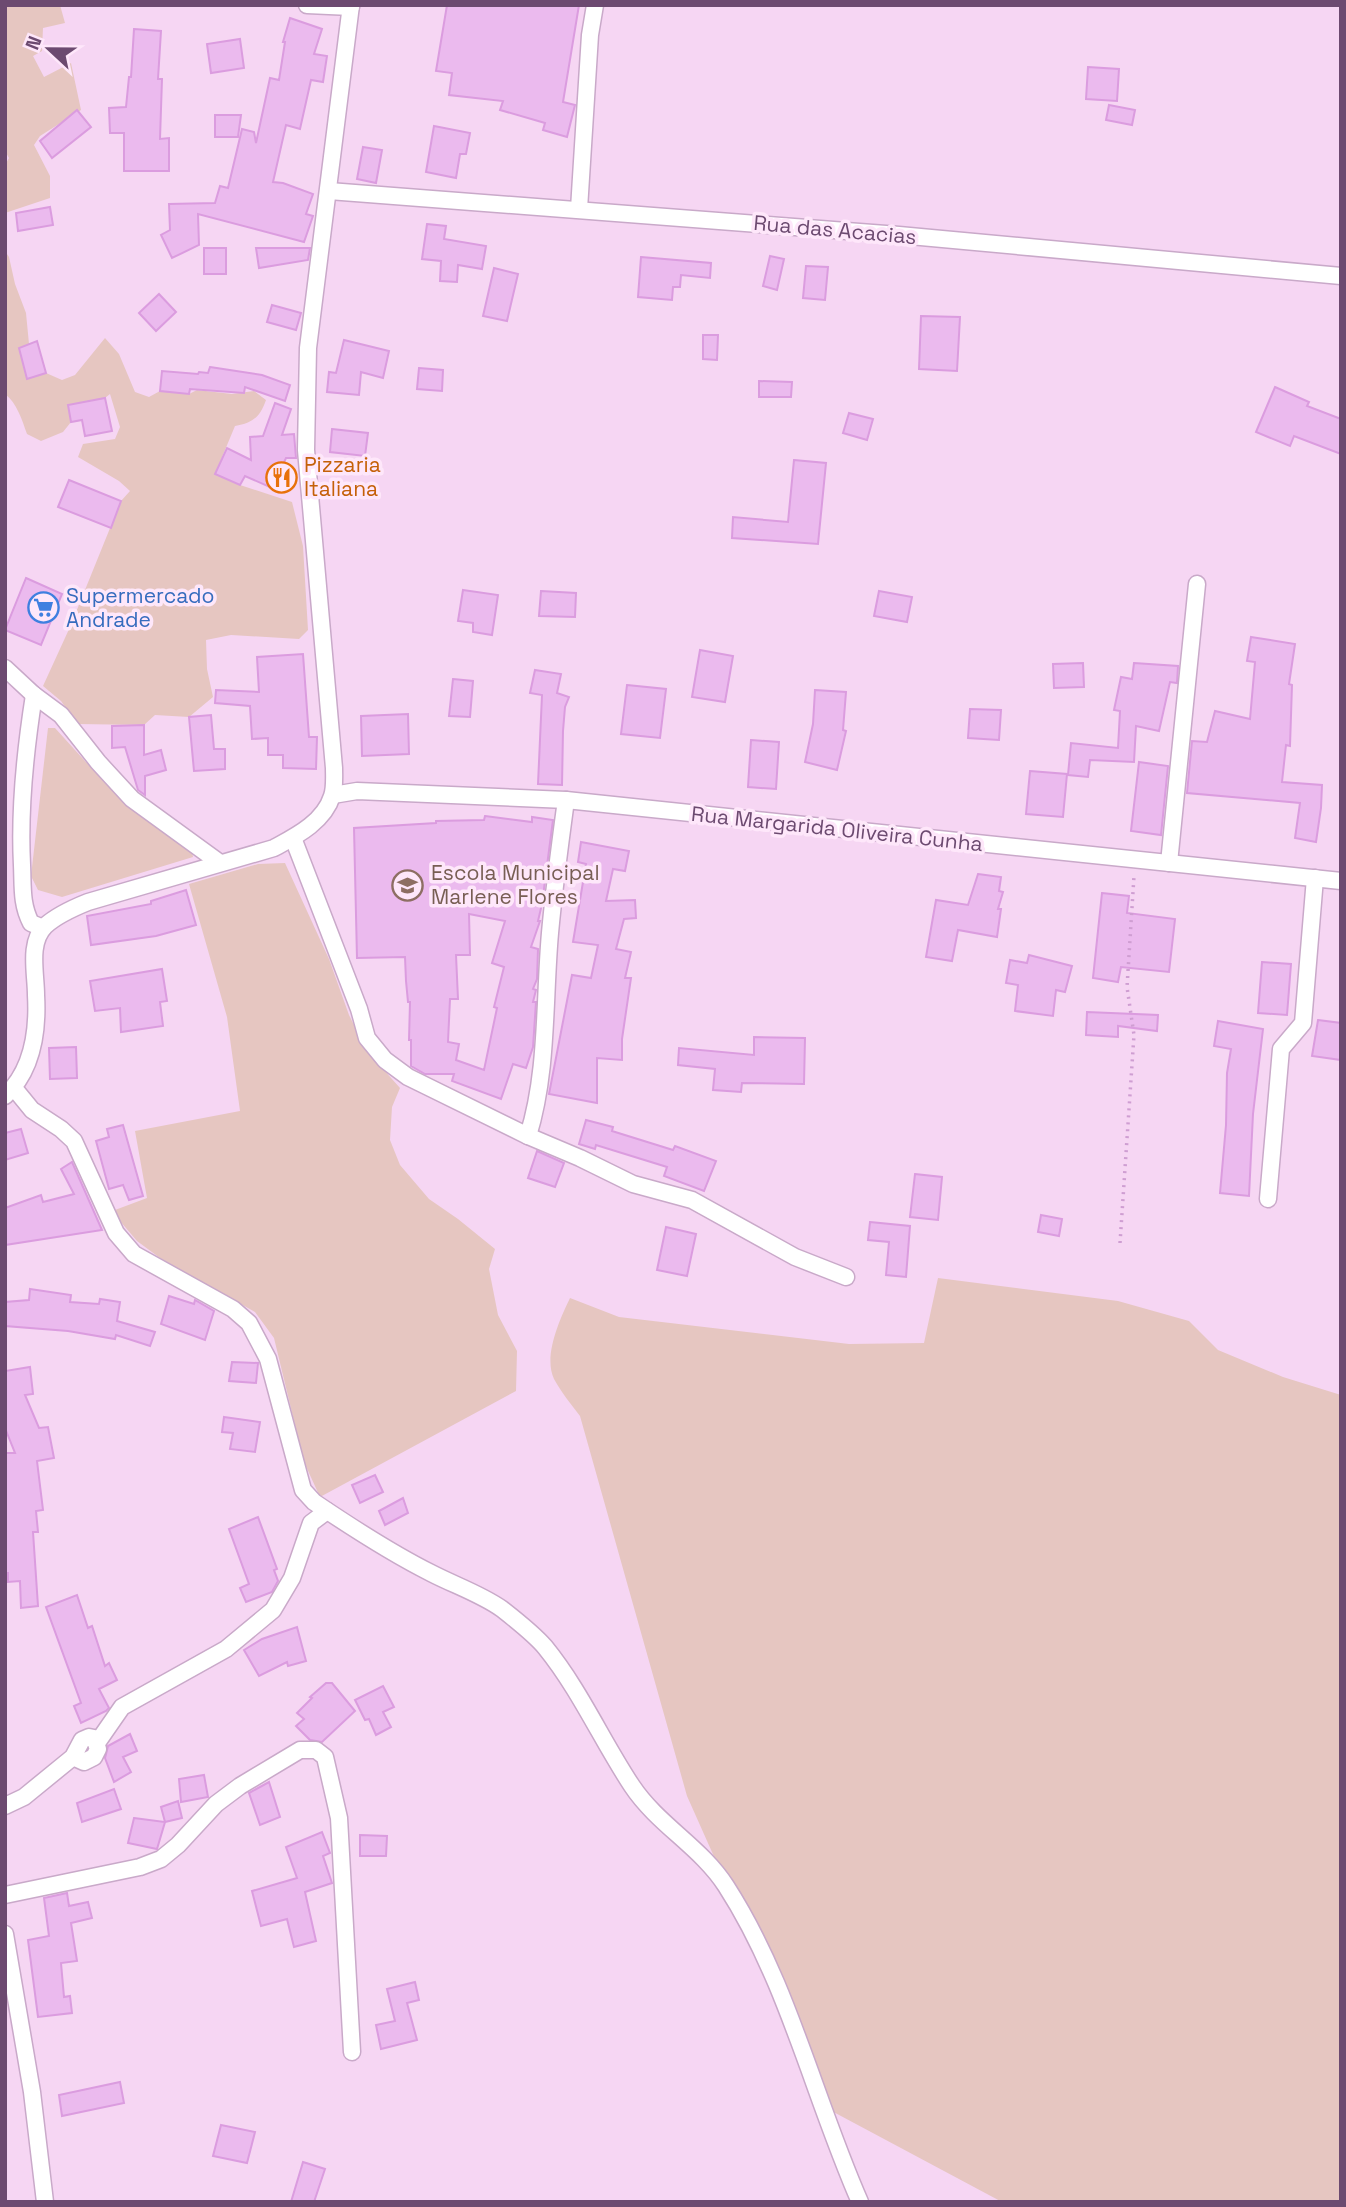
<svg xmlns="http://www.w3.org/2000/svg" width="1346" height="2207" font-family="'Space Grotesk',sans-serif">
<rect width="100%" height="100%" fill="#fae1f6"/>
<rect fill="#f6d6f3" x="5" y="5" width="1336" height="2197"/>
<g fill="#e6c6c1">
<path d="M5,5h55l5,18 -22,5 -1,23 -9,5 11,21 27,-14 10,47 -41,26 -6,9 16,31v22l-45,15v-48l4,-7 -4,-7z"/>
<path d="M5,251l4,6 6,27 11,29 3,31 -10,5 8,29 19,-5 16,7 13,-5 30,-37 14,16 16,38 14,5 11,-6 29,3 8,-4 35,4 22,-3 12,9c-6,17 -13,23 -31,26l-20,48 25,11 52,17 11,44 5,84 -9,9 -68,-4 -25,5 1,29 6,28 -24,20 -34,-2 -11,10 -67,-1 -16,-23 -18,-15 27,-59 51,-126 9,-10 -11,-10 -41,-24 5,-13 32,-5 5,-12 -10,-33 -5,4 -37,7 3,17 -8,10 -22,9 -14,-7c-5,-14 -10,-31 -22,-40z"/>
<path d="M48,728h7l49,54 37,32 51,37 1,6 -131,40 -24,-7 -7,-14z"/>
<path d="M285,863l44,96 20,56 18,36 33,37 -8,19 -2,33 10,25 29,34 29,20 37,30 -6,20 9,46 19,36 -1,40 -196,106 -16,-35 -30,-124 -19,-26 -95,-54 -23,-17 -17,-20 -5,-11 32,-12 -12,-67 105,-20 -13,-94 -38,-133 69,-20z"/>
<path d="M938,1278l180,23 71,20 29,29 65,27 58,18v807h-339l-176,-94 -139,-312 -107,-380c-9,-12 -19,-24 -26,-37 -11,-23 6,-60 16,-81l49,19 230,27 75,-1z"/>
</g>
<g fill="#ebbaee" stroke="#db9cdf" stroke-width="2" fill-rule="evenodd">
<path d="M447,5h132l-16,97 12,3 -8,32 -24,-7 2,-7 -45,-13 3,-9 -54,-6 3,-22 -16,-2z"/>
<path d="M290,18l32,11 -8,25 13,2 -4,26 -12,-2 -11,49 -14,-4 -13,57 10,1 30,11 -7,20 7,2 -9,26 -106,-28 1,31 -27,13 -11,-23 9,-5 -1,-26 46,-1 5,-17 8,2 14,-59 12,3 2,11 14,-65 9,2 6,-38h-2z"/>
<path d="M134,29l27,2 -3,48h4l-2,60 9,-1v33h-45v-38h-14l-1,-25 17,-1 3,-30h2z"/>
<path d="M240,39l4,29 -33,5 -4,-29z"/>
<path d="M1088,67l31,2 -2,32 -31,-2z"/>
<path d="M1109,105l26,5 -3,15 -26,-5z"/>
<path d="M77,110l14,17 -39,31 -12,-17z"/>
<path d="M215,115h26l-3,22h-23z"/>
<path d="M434,126l36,7 -4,21h-6l-4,24 -30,-6z"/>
<path d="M363,147l19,3 -6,33 -19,-4z"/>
<path d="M50,207l3,18 -35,6 -2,-18z"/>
<path d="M427,224l19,2 -2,13 42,7 -4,23 -24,-4 -1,17 -17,-1 1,-20 -19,-2z"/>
<rect x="204" y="248" width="22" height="26"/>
<path d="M256,248h54l-2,12 -49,8z"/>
<path d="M770,256l14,3 -7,31 -14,-4z"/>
<path d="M641,257l70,6 -1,15 -29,-3 -1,12h-7l-1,13 -34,-3z"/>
<path d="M806,266l22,1 -3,33 -22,-2z"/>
<path d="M494,268l24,6 -11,47 -24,-5z"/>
<path d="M159,294l17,18 -20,19 -17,-18z"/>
<path d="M272,305l29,8 -5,17 -29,-8z"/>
<path d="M921,316l39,1 -3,54 -38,-2z"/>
<path d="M703,335h15l-1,25 -14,-1z"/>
<path d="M344,340l45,11 -6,27 -22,-6 -2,23 -32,-3 2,-20 7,1z"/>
<path d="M37,341l9,32 -19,6 -8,-31z"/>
<path d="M210,367l52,8 28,10 -5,16 -40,-14 -1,6 -54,-4 -1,5 -29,-3 2,-20 36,3 1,-2 9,1z"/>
<path d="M419,368l24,2 -1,21 -25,-2z"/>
<path d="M759,381l33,1 -1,15h-32z"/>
<path d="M1275,387l34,15 -2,4 34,13v35l-47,-18 -4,10 -34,-14z"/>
<path d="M105,398l7,33 -27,5 -3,-16 -11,2 -3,-17z"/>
<path d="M275,403l16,6 -9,26 12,-1 2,24h-10l-14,30 -27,-12 -5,9 -25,-11 12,-26 24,12 -1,-23 13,-1z"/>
<path d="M849,413l24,6 -6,21 -24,-7z"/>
<path d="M332,429l36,4 -3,23 -35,-4z"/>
<path d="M794,460l32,3 -8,81 -86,-6 1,-21 55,5z"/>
<path d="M69,480l52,21 -10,27 -53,-21z"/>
<path d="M26,578l36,16 -21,51 -36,-15z"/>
<path d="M463,590l35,5 -6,40 -19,-3v-9l-15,-2z"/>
<path d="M541,591l35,2 -1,24 -36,-1z"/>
<path d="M879,591l33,6 -5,25 -33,-6z"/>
<path d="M1251,637l44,7 -6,40 3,1 -2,61 -4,-1 -4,37 40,3 -1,23 -5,34 -21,-4 5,-35 -113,-10 5,-52 15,1 8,-31 35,8 5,-57 -8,-1z"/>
<path d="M700,650l33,6 -8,46 -33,-5z"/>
<path d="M303,654l6,83h8l-1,32 -33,-1v-13h-15v-17l-16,1 -2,-33 -35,-3 1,-13 43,2 -2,-35z"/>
<path d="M1083,663l1,24 -30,1 -1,-24z"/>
<path d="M1134,663l44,3 -1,17 -7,-1 -11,49 -23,-5 -2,36 -44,-2 -2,17 -20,-2 3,-32 47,5 2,-37 -6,-1 7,-33 11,2z"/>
<path d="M535,670l26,4 -4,19 12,4 -4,10 -2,24 -1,54 -24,-1 4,-89 -12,-2z"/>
<path d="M453,679l20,2 -3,36 -21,-1z"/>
<path d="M627,685l39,4 -6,49 -39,-4z"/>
<path d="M815,690l31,2 -3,38 3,1 -9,39 -32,-8 8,-38z"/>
<path d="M970,709l31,1 -2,30 -31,-2z"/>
<path d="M408,714l1,40 -47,2 -1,-40z"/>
<path d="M211,715l3,34h11v20l-31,2 -5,-54z"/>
<path d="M144,725v30l17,-5 5,20 -21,6v19l-7,-5 -13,-43 -13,1v-22z"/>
<path d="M751,740l28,2 -3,47 -28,-2z"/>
<path d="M1139,762l29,4 -7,69 -30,-4z"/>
<path d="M1030,771l37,3 -4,43 -37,-3z"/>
<path d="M485,816l47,6v-5l21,3 -11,84 -4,17h2l-9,26 7,2 -1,30 -4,10 3,1 -3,12h3l-3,45 -7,21 -13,-4 -12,35 -49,-18 2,-7h-29l-14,-8v-26h-2l1,-38h-2l-2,-21 -1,-24 -48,1 -3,-130 82,-5v-2l48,-1zM469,914l36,7 -13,42 12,4 -10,40 3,1 -13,62 -28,-10 3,-16 -11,-2 2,-43h8l-2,-44h14z"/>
<path d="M581,842l48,9 -4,20 -12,-2 -7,32 29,-1 1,18 -12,1 -8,30 15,3 -6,26h6l-9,61v21l-25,-2v45l-48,-9 23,-119 19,3 7,-33 -25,-3 13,-78 -8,-2z"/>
<path d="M978,874l23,3 -2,14 4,1 -5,17h3l-4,28 -39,-7 -6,31 -26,-4 10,-57 32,5z"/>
<path d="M186,890l10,35 -40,11 -65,9 -4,-29 64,-12v-3z"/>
<path d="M1102,893l27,3 -2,17 48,6 -6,53 -48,-5 -3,15 -25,-4z"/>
<path d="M1029,955l43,11 -7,26 -9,-2 -3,26 -38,-5 3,-26 -12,-2 4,-23 17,3z"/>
<path d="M1262,962l29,2 -4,51 -29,-2z"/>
<path d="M162,969l5,32 -7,1 3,24 -42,6 -1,-24 -25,3 -5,-30z"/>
<path d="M1087,1012l71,3 -1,16 -39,-5v11l-32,-2z"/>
<path d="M1318,1020l23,3v37l-29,-4z"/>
<path d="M1218,1021l45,8 -10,85 -4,82 -29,-3 6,-68 1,-52 4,-24 -17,-3z"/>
<path d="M754,1037l51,1 -1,46 -62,-1 -1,9 -28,-2 2,-21 -37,-4 1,-17 75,7z"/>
<path d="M76,1047l1,31 -27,1 -1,-31z"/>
<path d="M586,1120l27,7 -1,4 61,19 2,-4 41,15 -12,30 -40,-15 3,-9 -71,-22 -1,4 -16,-5z"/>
<path d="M123,1125l20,71 -14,4 -6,-15 -14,4 -13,-48 13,-4 -2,-8z"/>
<path d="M21,1129l7,24 -23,7v-27z"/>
<path d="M537,1151l27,12 -9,24 -27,-9z"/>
<path d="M72,1162l30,68 -97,15v-37l36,-13 2,7 31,-8 -13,-25z"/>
<path d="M915,1174l27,3 -4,43 -28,-3z"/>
<path d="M1041,1215l21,4 -3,17 -21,-4z"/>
<path d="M870,1222l40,4 -4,51 -20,-2 3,-33 -21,-2z"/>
<path d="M666,1227l30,7 -9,42 -30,-6z"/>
<path d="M30,1289l41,6 -1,7 29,2 1,-5 20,3 -3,19 38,11 -5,14 -34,-11 -1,4 -47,-8 -63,-5v-24l24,-2z"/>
<path d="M169,1296l25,8 1,-4 19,11 -9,29 -44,-16z"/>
<path d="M232,1362l26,1 -2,20 -27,-2z"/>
<path d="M30,1367l3,27 -8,1 14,33 9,-1 6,31 -17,3 6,49 -7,1 2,21h-5l5,74 -17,2 -1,-27 -12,1v-9h-3v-120h10l-10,-25v-57z"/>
<path d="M224,1417l36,5 -5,30 -25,-3 3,-16 -11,-1z"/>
<path d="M375,1475l8,17 -23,11 -8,-18z"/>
<path d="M403,1498l5,15 -23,12 -6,-14z"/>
<path d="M258,1517l19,52 -3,1 4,11 -6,11 -26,10 -6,-14 9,-4 -20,-55z"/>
<path d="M77,1595l11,33 4,-2 13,40 4,-3 8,17 -18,9 10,19 -3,3 -25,12 -7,-17 7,-3 -35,-96z"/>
<path d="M297,1627l9,34 -18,5 -1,-4 -28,14 -15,-26 18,-11z"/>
<path d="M326,1683h6l23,28 -33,31 -12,-2 -14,-14 8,-7 -7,-6 15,-15 -2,-1z"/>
<path d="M383,1686l11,21 -11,5 8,15 -15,8 -7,-16 -4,1 -10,-20z"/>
<path d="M130,1734l7,17 -14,6 8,15 -17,10 -9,-24 3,-12z"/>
<path d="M204,1775l4,22 -27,5 -2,-23z"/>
<path d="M269,1782l11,35 -20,8 -11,-32z"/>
<path d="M114,1789l7,20 -39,13 -5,-19z"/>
<path d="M178,1801l4,17 -17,4 -4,-15z"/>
<path d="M134,1818l31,4 -8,27 -29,-6z"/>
<path d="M322,1832l8,21 -7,3 9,27 -27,9 11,49 -22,6 -7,-28 -26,7 -9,-35 45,-13 -11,-31z"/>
<path d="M360,1835l27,1 -1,20h-26z"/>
<path d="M67,1893l2,13 19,-4 4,16 -21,5 6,38 -16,2 3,34 6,-1 2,17 -34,4 -10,-77 21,-4 -5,-38z"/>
<path d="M415,1982l4,18 -12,3 10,37 -36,9 -5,-24 19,-4 -8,-32z"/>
<path d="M120,2082l4,21 -62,13 -3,-21z"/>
<path d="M221,2125l34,7 -8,31 -34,-7z"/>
<path d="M303,2162l22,7 -11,33h-23z"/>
</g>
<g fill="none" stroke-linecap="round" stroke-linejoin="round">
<defs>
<g id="street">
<path d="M307,5l44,2"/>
<path d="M329,191l570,44 442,41"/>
<path d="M579,209l11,-174 5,-30"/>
<path d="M5,668l29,27 27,20 37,47 34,37 88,64"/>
<path d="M34,695c-9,57 -15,113 -12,170 1,21 -1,39 9,58l12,5"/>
<path d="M333,795l24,-4 209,9 775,81"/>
<path d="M293,838l66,171 8,29 18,22 23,17 120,59c20,-64 16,-135 22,-203 4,-44 10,-89 16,-133"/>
<path d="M1169,863l28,-279"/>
<path d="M14,1088l18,22 29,19 13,12 42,92 18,21 99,55 16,14 19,36 35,131 11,12c37,25 77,51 117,71 23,12 50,21 71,36 14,11 32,25 43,38 35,43 57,94 87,139 26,39 69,61 94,100 62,96 88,212 134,316"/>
<path d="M5,1096c28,-26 33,-66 31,-101 0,-22 -8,-52 9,-69 12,-11 28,-18 43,-24l186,-54c22,-12 50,-26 58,-52 3,-8 2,-20 2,-28l-28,-318 2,-102 43,-343"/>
<path d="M528,1136l52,22 53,26 59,16 103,57 51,20"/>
<path d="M1268,1199l13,-150 22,-26 12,-145"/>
<path d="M97,1743l25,-36 104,-58 47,-39 19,-32 19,-55 16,-12"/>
<path d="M5,1806l19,-9 49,-40 9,-17 7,-3 5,1 4,11 -4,8 -10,5 -11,-5"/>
<path d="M5,1895l135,-28 21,-8 17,-14 38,-41 24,-18 60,-36h16l9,7 14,61 13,234"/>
<path d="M5,1934l27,158 13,110"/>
</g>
</defs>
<use href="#street" stroke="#c9a9c9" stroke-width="19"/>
<path stroke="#cf9ed2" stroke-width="3.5" stroke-dasharray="2 5" stroke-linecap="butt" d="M1120,1243l14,-208 -7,-48 7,-111"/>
<use href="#street" stroke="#fff" stroke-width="16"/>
</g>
<defs>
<symbol id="restaurant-ring" viewBox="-11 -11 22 22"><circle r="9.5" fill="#fee7fa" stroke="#e8710a" stroke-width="1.5"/><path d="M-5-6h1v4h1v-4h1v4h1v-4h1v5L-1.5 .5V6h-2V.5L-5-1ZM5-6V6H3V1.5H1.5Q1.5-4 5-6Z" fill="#e8710a"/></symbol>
<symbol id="supermarket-ring" viewBox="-11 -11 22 22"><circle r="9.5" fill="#fee7fa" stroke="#3f7fe0" stroke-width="1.5"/><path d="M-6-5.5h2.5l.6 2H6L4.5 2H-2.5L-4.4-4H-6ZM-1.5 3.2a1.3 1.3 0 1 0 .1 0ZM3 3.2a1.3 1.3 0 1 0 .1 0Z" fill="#3f7fe0"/></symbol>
<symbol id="school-ring" viewBox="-11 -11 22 22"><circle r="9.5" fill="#fee7fa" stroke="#8d6e63" stroke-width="1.5"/><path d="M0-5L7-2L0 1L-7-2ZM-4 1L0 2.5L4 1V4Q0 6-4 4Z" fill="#8d6e63"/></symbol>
</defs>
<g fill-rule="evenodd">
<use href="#restaurant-ring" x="264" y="460" width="35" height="35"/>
<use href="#supermarket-ring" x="26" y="590" width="35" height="35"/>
<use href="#school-ring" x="390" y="868" width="35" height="35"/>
</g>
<g text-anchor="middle" stroke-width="7" stroke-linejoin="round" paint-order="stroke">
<g font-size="21" fill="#6c4a70" stroke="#fee7fa">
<text transform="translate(835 230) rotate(5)" y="7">Rua das Acacias</text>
<text transform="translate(837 829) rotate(6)" y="7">Rua Margarida Oliveira Cunha</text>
</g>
<g font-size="21" fill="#c56008" stroke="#fee7fa" text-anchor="start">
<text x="304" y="472">Pizzaria<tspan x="304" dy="24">Italiana</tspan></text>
</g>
<g font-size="21" fill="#366cbe" stroke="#fee7fa" text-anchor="start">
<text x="66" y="603">Supermercado<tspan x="66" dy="24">Andrade</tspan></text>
</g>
<g font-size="21" fill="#785e54" stroke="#fee7fa" text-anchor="start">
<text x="431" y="880">Escola Municipal<tspan x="431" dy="24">Marlene Flores</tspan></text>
</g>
</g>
<rect width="1346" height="2207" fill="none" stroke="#6c4a70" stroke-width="14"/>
<g transform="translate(49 49) rotate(292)" stroke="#fee7fa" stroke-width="5" paint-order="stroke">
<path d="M0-5L12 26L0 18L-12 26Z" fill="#6c4a70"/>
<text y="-10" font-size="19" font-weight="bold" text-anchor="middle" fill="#6c4a70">N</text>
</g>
</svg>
